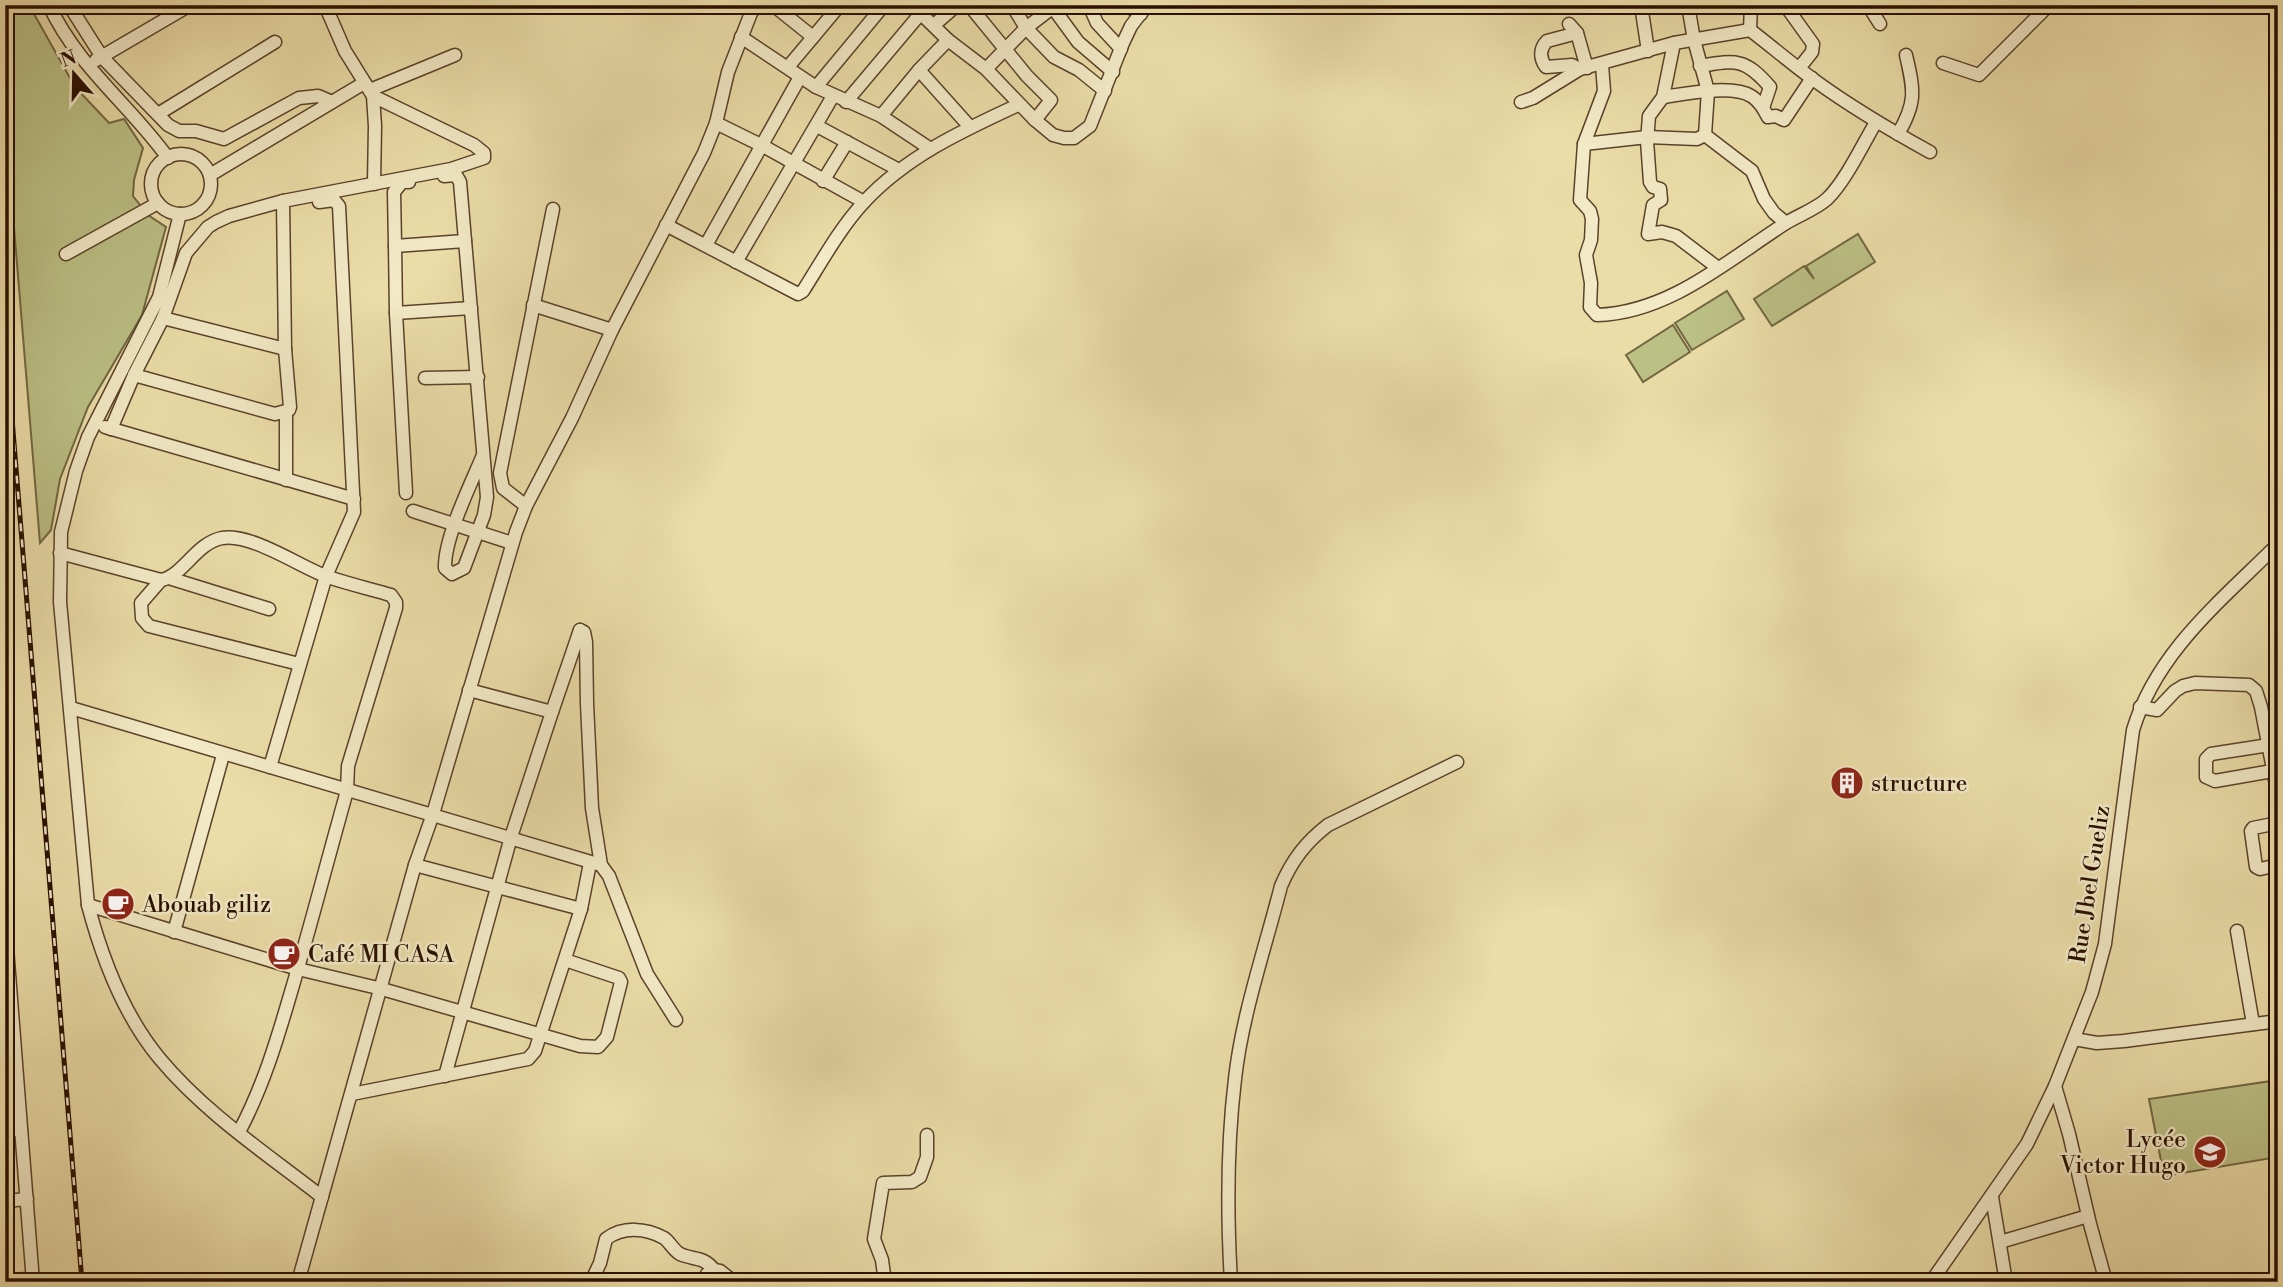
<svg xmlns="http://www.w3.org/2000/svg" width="2283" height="1287" font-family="'Libre Bodoni',serif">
<rect width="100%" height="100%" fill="#ebdda8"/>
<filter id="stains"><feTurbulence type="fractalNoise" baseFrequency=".00286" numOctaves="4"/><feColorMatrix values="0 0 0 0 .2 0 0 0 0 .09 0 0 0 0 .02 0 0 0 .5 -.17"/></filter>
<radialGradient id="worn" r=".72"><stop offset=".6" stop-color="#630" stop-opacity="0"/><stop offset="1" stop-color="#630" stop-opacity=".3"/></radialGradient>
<g fill="#bbc085" stroke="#726742" stroke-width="2">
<path d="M5,5h24l46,82 34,36 15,-4 19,29 -9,32 -1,16 15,19 18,12 -24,88 -54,92 -28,72 -9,51 -11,13 -35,-425z"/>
<path d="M1858,234l17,28 -103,64 -18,-27 50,-33 10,13 -8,-13z"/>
<path d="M1727,291l17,28 -52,31 -17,-27z"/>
<path d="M1673,325l17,27 -47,30 -17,-27z"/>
<path d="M2278,1080v77l-114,19 -15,-77z"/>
</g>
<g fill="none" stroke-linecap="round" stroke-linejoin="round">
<defs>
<g id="minor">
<path d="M49,5c28,61 81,100 119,153"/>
<path d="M69,5l33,52 66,68 11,6h17l28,8 75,-41 19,-2 14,6"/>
<path d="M325,5l20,46 28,45 2,30 -1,58"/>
<path d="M773,5l40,32"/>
<path d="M912,5l36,35 38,29 49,51 18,15 11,3h10l16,-12 33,-83 8,-17 16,-21"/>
<path d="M969,5l58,71 24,24 -16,20"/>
<path d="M1012,5l14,23 28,29 25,13 26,21"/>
<path d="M1051,5l27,37 35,30"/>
<path d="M1089,5l8,18 24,26"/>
<path d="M1126,5l15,9"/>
<path d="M1641,5l7,46"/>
<path d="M1688,5l6,35 14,51 -3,44"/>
<path d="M1785,5l28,39 -1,8 -12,15"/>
<path d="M1868,5l12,19"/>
<path d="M1569,24l8,9 10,35"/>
<path d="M934,25l23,-20"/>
<path d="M1750,30l1,-25"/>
<path d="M1577,33l-30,8c-8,8 -7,18 -1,26l26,-2 8,4"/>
<path d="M741,37l75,50 65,29 48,32"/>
<path d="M1674,43l-11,54 -14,19 -2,25 3,41 3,5 7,2 1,11 -8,5 -5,29 14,-2 14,4 42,32"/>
<path d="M96,60l94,-55"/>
<path d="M1943,63l36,12 70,-70"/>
<path d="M1602,65l2,26 -20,53 -4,56 10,11 2,8 -1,21 -5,15 5,28 -1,24 7,8c72,-2 131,-55 189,-92 13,-8 30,-14 41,-24 18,-17 36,-55 49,-77"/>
<path d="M1700,66c36,-6 45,-8 70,21l-7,21 5,9 8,-1 8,4 28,-42"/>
<path d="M788,67l52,-62"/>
<path d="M986,69l40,-41 26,-20"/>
<path d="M919,70l51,57"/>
<path d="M816,87l68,-82"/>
<path d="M370,90l85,-35"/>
<path d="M1663,97c21,-3 70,-13 88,-1 4,2 9,8 12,12"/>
<path d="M846,102l75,-89"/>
<path d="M1521,102l12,-4 47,-29 94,-26 76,-13c21,16 42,34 64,50 37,27 76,50 116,72"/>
<path d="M158,114l117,-72"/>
<path d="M881,116l38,-46 29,-30"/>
<path d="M716,123l47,23 101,56"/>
<path d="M817,126l82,44"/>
<path d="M1898,134c19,-32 16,-44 8,-79"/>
<path d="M1705,135l47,36 12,28 10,14 12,10"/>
<path d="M1584,144l63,-7 50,2 8,-4"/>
<circle cx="181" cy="184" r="30"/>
<path d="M210,175l154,-92"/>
<path d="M444,176l12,-1 4,7 27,315 -3,18 -20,53 -12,6 -7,-6c-1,-30 26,-84 38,-113"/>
<path d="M823,181l24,-39"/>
<path d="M180,214l-21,83 -71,140 -12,34 -15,61 -1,70 28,303c14,53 36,111 72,154 45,54 107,95 162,138"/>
<path d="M666,225l132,69 5,-3c19,-30 37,-63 61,-89 43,-46 98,-71 154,-97"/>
<path d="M706,245l94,-168"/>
<path d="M395,246l-1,-54 8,-10h7"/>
<path d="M66,254l92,-51"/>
<path d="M736,262l97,-166"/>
<path d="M533,305l79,25"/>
<path d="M396,313l75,-5"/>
<path d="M163,318l122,31"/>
<path d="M134,375l141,39 14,-4 1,-3 -5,-58 -2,-148 168,-32 33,-11v-5l-10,-8 -101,-49"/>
<path d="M425,378l53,-1"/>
<path d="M105,427l249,72"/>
<path d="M111,429l23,-54 29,-57 23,-65 22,-26 8,-5 13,-6 54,-15"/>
<path d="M286,480v-68"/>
<path d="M406,493l-10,-180 -1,-67 70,-5"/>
<path d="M526,506l-23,-18 -3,-15 53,-264"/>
<path d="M413,511l99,32"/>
<path d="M60,553l101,27c22,-4 35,-37 61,-42 30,-5 78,29 106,39 21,7 42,12 63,18l5,7v6l-48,158 -1,25c-19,67 -36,134 -56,201 -14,48 -28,95 -52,140"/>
<path d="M169,578l100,31"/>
<path d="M161,580l-20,23 1,15 7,8 150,38"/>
<path d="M580,630l4,2 2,10 1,62 5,104 9,57 8,11 38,98 29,46"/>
<path d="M2140,707l17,3 18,-19 8,-5 12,-3 54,2 7,6 5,16 17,88"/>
<path d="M71,708l530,157"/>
<path d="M552,712l28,-82"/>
<path d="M2269,745l-58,9 -5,5v18l9,4 63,-11"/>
<path d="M270,767l56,-191 28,-64 -15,-306 -5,-6 -15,2"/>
<path d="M2278,823l-25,5 -2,3 5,36 4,2 18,-4"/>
<path d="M415,865l166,44"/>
<path d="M88,905l210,64 84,20 198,57 18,1 9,-10 14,-55 -2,-4 -54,-18"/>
<path d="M5,922l28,360"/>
<path d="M2237,931l16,93"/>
<path d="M174,932l49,-177"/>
<path d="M2074,1039l23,4 27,-2 154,-20"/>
<path d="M445,1076l66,-239 41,-125 -83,-22"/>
<path d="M2055,1086l14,48 21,90 16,58"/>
<path d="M352,1094l176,-35 7,-8 46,-142 9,-46"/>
<path d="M5,1130h16"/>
<path d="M1992,1197l14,85"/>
<path d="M5,1201l22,-2"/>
<path d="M2000,1242l88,-26"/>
<path d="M5,1280l28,-1"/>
<path d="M298,1282l117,-417 18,-51 83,-282 10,-26 46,-88 40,-88 92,-177 12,-30 12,-51 23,-59 6,-8"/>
<path d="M591,1282l9,-19 6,-24c17,-13 40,-11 58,-1 6,4 9,12 16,16 13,6 24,2 34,16"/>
<path d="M703,1282l4,-8 7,-4 6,1 14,11"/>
<path d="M885,1282l-3,-22 -8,-21 9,-56 29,-1 8,-5 7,-20v-22"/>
<path d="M1231,1282c-4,-67 -4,-137 4,-203 7,-64 30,-130 46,-193 11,-26 25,-44 47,-61l129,-63"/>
<path d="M1931,1282l96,-138 28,-58 37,-94 13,-48 28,-214c24,-79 88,-129 145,-186"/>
</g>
</defs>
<use href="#minor" stroke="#5a422a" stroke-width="15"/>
<use href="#minor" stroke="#f2e9c6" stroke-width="12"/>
<defs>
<path id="rail" d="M5,332l77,950"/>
</defs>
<use href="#rail" stroke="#290e00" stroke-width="5"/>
<use href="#rail" stroke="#f2e9c6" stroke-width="2.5" stroke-dasharray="8" stroke-linecap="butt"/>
</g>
<defs>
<symbol id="building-disc" viewBox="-11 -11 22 22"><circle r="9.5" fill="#8f2418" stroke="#f2e9c6"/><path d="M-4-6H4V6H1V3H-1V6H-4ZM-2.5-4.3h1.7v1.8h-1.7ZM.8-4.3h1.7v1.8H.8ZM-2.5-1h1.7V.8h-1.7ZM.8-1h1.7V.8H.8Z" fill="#fff"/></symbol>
<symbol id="cafe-disc" viewBox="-11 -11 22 22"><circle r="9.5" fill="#8f2418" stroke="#f2e9c6"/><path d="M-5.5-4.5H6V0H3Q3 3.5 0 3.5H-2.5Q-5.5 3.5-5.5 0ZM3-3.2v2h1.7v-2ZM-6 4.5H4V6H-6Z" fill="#fff"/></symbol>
<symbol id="school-disc" viewBox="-11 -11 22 22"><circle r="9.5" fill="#8f2418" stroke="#f2e9c6"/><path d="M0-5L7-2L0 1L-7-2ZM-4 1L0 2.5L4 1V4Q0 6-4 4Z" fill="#fff"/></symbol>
</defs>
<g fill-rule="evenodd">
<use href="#building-disc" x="1828" y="764" width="38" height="38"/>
<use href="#cafe-disc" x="99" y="885" width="38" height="38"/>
<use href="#cafe-disc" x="265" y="935" width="38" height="38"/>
<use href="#school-disc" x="2191" y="1133" width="38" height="38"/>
</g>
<g text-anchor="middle" stroke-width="5" stroke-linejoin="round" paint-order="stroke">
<g font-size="23" fill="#290e00" stroke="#f2e9c6" text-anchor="start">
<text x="1871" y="791">structure</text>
<text x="142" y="912">Abouab giliz</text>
<text x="308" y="962">Café MI CASA</text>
<text x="2186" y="1147" text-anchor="end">Lycée<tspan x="2186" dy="26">Victor Hugo</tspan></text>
</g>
<g font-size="23" fill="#290e00" stroke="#f2e9c6">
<text transform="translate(2089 884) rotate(-81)" y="8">Rue Jbel Gueliz</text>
</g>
</g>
<rect width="2283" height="1287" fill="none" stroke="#ebdda8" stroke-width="28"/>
<rect x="7" y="7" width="2269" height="1273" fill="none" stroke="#290e00" stroke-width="3.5"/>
<rect x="14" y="14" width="2255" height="1259" fill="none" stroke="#290e00" stroke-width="2"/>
<g transform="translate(74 74) rotate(340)" stroke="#f2e9c6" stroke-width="5" paint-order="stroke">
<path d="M0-5L12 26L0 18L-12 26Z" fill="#290e00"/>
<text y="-10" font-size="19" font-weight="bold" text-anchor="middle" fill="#290e00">N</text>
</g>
<rect width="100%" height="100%" filter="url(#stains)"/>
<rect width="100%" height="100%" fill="url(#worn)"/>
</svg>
